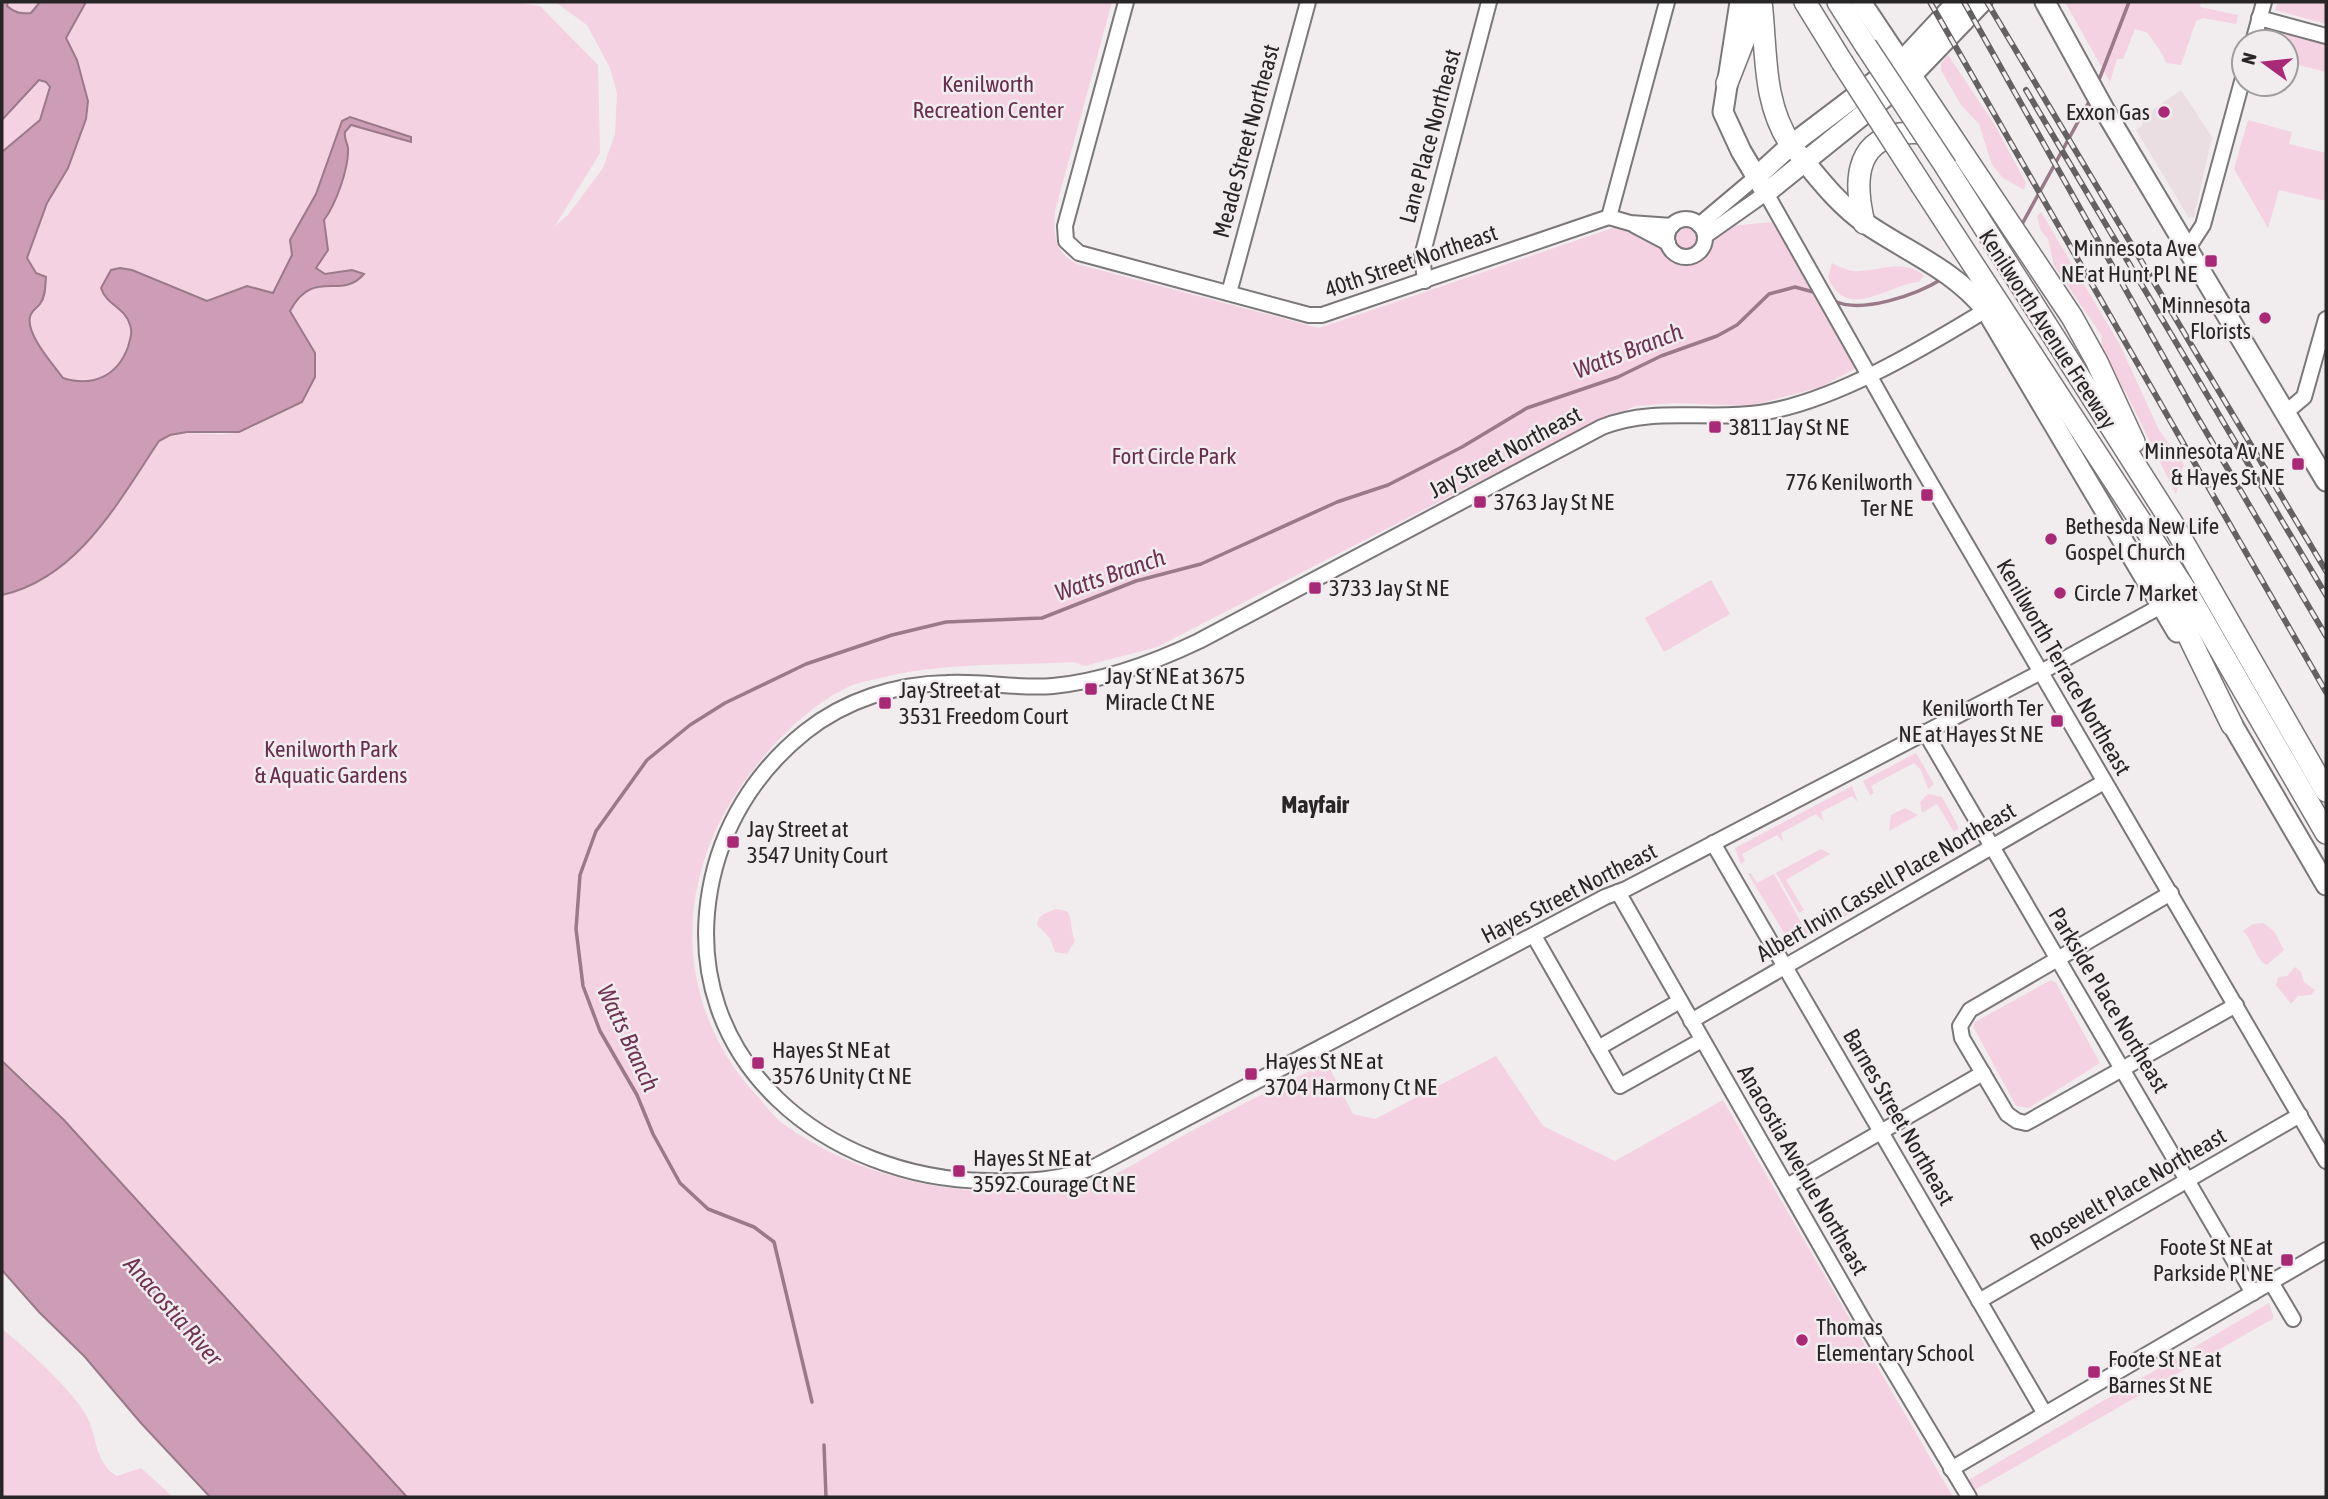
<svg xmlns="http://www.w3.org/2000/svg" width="2328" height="1499" font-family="'Asap Condensed',sans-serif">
<rect width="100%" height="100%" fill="#f1ecee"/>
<path fill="#eadee3" d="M2181,90l31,47 -18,80 -5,1 -53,-88 6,-4 3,-11z"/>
<g fill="#f4d2e2">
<path d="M40,2l-10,11c-10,1 -19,0 -24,-10z"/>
<path d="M82,2h432l26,4 58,59 2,88 -45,73 13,-11 35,-47 12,-34 2,-41 -7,-25 -23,-43 -32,-23h557l-57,209c-1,25 -2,40 22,53l242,64 294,-100 35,-4 51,5 73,-7 84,146 -35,19 -71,19 -75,-3 -40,3 -175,85 -303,156 -73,19 -10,-4c-66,4 -129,0 -194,16 -10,3 -23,4 -32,9 -48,23 -96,77 -122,123 -53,95 -44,205 31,286 9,9 17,22 28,29 85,61 201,79 302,59 30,-6 62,-30 90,-45 49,-27 99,-52 150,-76l26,51 22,5 121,-63 47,70 72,35 108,-61 230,397h-1546l-296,-326 -83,-88 -26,-22v-466c74,-17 120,-94 157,-154 26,-15 52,-2 80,-9 26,-7 49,-27 71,-42l6,-27 -228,35h-58l-12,-110 48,-250 11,-20z"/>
<path d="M2065,2h136l-1,5 38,8 -2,9 -33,-6 -7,3 -15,44 -15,-2c-4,-13 -12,-19 -18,-30l-13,-4 -12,30h-6l-7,23z"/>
<path d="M2278,2h48v22l-51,-14z"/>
<path d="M2270,30l56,15v27l-40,-10v-20h-19z"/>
<path d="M1948,55l45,67 33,61 -2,7 -21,-12 -11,-13 -13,-41 -18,-19 -20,-35v-6z"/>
<path d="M39,80l8,2 3,5 -10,33 -38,32v-32z"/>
<path d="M2248,120l44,12 -3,12 37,9v48l-47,-11 -11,38 -34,-59z"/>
<path d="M2041,212l79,133 39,85 25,34 -8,30 -50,-101 -18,-26 -7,-19 1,-12 -48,-70 -6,-27 -7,-8 -4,-15z"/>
<path d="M1832,263c6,3 14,7 21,8 26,2 46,-14 71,4l-5,7c-31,2 -72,41 -91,-5z"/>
<path d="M1711,580l19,34 -66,38 -19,-34z"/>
<path d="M1916,753l18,31 -6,5 -7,-19 -7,-7 -43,23 3,7 -4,2 -7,-14z"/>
<path d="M1852,786l6,16 -6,-6 -31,16 2,9 -7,-7 -35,19 2,9 -6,-7 -35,19 3,7 -4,3 -6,-16z"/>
<path d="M1928,794l14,3 17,31 -5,4 -17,-28 -15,9 -2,-11z"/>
<path d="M1905,808l13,7 -29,16 2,-16z"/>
<path d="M1962,834l7,10 -59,34 -2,-3 52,-31 -2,-7z"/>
<path d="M1821,849l9,5 -44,26 18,30 -5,3 -23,-40z"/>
<path d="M1751,873l6,10 17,-9 28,50 3,-1 3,4 5,-2 2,3 44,-25 2,4 -69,39 -44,-72z"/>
<path d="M1056,909l11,2c6,8 3,20 8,30l-8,13 -12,-2 -5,-14 -13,-13c1,-11 10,-12 19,-16z"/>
<path d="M2263,923l11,8 10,19 -17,15c-12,-5 -14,-25 -24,-34l10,-7z"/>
<path d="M2295,967l6,5 3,10 11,8 -4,5 -13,1 -7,8 -15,-19 2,-8 9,-1z"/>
<path d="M2051,980l5,3 44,80 -71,45 -13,-2 -43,-80 2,-4z"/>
<path d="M2269,1303l5,15 -301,173 -6,-10z"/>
<path d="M2,1329c21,16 77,67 86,90 9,20 8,46 29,57l24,-8 32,29h-171z"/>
</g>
<g fill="#cc9db4" stroke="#9a7989" stroke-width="2">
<path d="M2,2h6l-1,4c8,7 14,8 24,7l9,-11h46l-20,36 11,22 11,41 -2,18 -18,49 -21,35 -20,55 9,15 10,4c-1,9 0,19 -6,27 -3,4 -9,7 -10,13 -4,17 22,46 33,61 29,9 54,-1 65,-31 2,-8 5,-14 2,-22 -4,-17 -24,-20 -29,-37l10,-18 9,-2 12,2 75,31 40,-15 26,7 19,-38 -2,-15 26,-46 26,-73 8,-4 61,20v5l-60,-17 -6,7c-1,7 2,10 3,16 1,20 -12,56 -24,72l4,30 -12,18 9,6 27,-4 12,4c-23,27 -51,-7 -74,37l25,42v24l-13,25 -63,30h-52l-17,3 -11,6c-40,60 -81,137 -157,154v-443l38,-32 10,-33 -4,-5 -7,-2 -37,40z"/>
<path d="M2,1061l61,58 344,378h-197l-70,-75 -55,-65 -46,-45 -37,-42z"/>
</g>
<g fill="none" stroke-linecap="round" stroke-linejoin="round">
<g stroke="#9a7989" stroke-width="3.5">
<path d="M2097,85l32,-83"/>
<path d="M2021,226l70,-128"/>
<path d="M1834,301c28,13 82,-6 108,-22"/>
<path d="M812,1402l-38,-160 -20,-15 -46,-18 -28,-26 -27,-49 -16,-39 -37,-64 -17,-45 -7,-57 4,-54 16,-44 51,-71 43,-35 35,-22 81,-39 86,-29 54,-13 96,-4 94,-37 65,-17 136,-62 51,-17 74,-38 65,-39 91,-31 43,-21 56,-20 20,-11 32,-31 26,-7 22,6"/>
<path d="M824,1445l2,52"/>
</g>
<defs>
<g id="minor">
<path d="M1126,2l-61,224 1,15 13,12 230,62h13l287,-98 21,6 42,3"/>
<path d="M2259,18l67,18"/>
<path d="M2253,42l11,-40"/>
<path d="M1609,217l58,-215"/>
<circle cx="1686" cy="238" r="19"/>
<path d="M1634,225l34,18"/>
<path d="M1699,225l57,-48"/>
<path d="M1705,236l61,-43 147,260 413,708"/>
<path d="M2188,248l15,-23 41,-151"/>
<path d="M1425,281l-3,-25 67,-254"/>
<path d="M1229,293l79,-291"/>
<path d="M1986,310c-64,39 -152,92 -226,103 -54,8 -105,-7 -158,14l-403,214c-46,22 -95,40 -146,45 -35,3 -70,-5 -106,-3 -51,1 -102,17 -142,49 -50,40 -84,95 -95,158 -30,171 117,289 277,291 38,1 74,0 109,-15l509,-269 21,-8 415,-217 120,-66"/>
<path d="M2286,412l18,-15 22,-78"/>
<path d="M1925,732l328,561"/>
<path d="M1713,843l332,571"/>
<path d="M1618,892l245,428 106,177"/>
<path d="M2171,893l-201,117 -10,16 2,12 45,76 10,7 9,2 210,-118"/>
<path d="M1534,936l86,150 82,-46"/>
<path d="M1691,1021l413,-239"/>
<path d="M1598,1048l82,-47"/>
<path d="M1787,1186l196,-113"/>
<path d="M2271,1282l22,37"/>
<path d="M1979,1301l321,-186"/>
<path d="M1951,1469l375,-219"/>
</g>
<g id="major">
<path d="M1740,2l-17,110 18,39 25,42 145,-117 71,-74"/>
<path d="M1861,2l46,69"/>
<path d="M2045,2l60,109 221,370"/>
<path d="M1791,145c23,27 45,58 74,78 42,29 88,46 121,87l191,322"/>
<path d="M1756,177l35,-32 111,-84 55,-59"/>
<path d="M2225,712l101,173"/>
</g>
<g id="highway">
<path d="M1761,2c6,50 1,100 30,143"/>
<path d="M1805,2l37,60"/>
<path d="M1838,2l28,44"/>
<path d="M1911,76l161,241 25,45 37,80"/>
<path d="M1727,83l31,-79"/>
<path d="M1946,167l228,359 152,265"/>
<path d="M1922,186l266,408 138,239"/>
<path d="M1864,223c-9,-37 -11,-80 35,-89 12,-2 27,-2 38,3"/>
<path d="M2148,553l84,172"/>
</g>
</defs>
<use href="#minor" stroke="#7b7779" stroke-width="18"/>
<use href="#major" stroke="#7b7779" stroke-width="23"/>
<use href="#highway" stroke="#7b7779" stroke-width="24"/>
<use href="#minor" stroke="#fff" stroke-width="14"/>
<use href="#major" stroke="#fff" stroke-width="19"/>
<use href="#highway" stroke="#fff" stroke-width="21"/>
<defs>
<g id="rail">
<path d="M1930,2l396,690"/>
<path d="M1964,2l231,411 131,223"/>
<path d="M1987,2l339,569"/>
<path d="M2026,90l300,505"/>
</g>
</defs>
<use href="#rail" stroke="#646162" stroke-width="6"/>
<use href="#rail" stroke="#f1ecee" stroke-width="3.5" stroke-dasharray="10" stroke-linecap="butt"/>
<defs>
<g id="highway-bridge">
<path d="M1866,46l80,121"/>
<path d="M1842,62l80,124"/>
</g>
</defs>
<use href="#highway-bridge" stroke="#7b7779" stroke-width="24" stroke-linecap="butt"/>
<use href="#highway-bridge" stroke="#fff" stroke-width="21"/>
</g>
<g fill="#a92977" stroke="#f1ecee" stroke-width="2.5">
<circle cx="2164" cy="112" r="7"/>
<rect x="2204" y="254" width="14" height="14" rx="3.5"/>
<circle cx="2265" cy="318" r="7"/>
<rect x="1708" y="420" width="14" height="14" rx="3.5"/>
<rect x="2291" y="457" width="14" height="14" rx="3.5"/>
<rect x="1920" y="488" width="14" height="14" rx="3.5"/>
<rect x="1473" y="495" width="14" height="14" rx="3.5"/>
<circle cx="2051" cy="539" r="7"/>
<rect x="1308" y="581" width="14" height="14" rx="3.5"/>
<circle cx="2060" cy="593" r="7"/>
<rect x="1084" y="682" width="14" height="14" rx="3.5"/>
<rect x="878" y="696" width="14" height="14" rx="3.5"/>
<rect x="2050" y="714" width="14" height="14" rx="3.5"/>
<rect x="726" y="835" width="14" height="14" rx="3.5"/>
<rect x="751" y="1056" width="14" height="14" rx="3.5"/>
<rect x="1244" y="1067" width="14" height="14" rx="3.5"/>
<rect x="952" y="1164" width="14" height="14" rx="3.5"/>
<rect x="2280" y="1253" width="14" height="14" rx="3.5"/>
<circle cx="1802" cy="1340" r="7"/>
<rect x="2087" y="1365" width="14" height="14" rx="3.5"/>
</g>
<g text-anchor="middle" stroke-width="5" stroke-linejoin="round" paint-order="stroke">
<g font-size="23" fill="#682e4e" stroke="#f1ecee">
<text x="988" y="92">Kenilworth<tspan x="988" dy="26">Recreation Center</tspan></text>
<text x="1174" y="464">Fort Circle Park</text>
<text x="331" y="757">Kenilworth Park<tspan x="331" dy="26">&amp; Aquatic Gardens</tspan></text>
</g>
<g font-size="23" fill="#272526" stroke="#f1ecee" text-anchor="start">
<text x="2150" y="120" text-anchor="end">Exxon Gas</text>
<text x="2197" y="256" text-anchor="end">Minnesota Ave<tspan x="2197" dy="26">NE at Hunt Pl NE</tspan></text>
<text x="2251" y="313" text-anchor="end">Minnesota<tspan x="2251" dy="26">Florists</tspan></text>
<text x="1729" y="435">3811 Jay St NE</text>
<text x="2284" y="459" text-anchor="end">Minnesota Av NE<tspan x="2284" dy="26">&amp; Hayes St NE</tspan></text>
<text x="1913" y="490" text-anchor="end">776 Kenilworth<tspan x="1913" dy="26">Ter NE</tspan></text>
<text x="1494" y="510">3763 Jay St NE</text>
<text x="2065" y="534">Bethesda New Life<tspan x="2065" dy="26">Gospel Church</tspan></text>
<text x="1329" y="596">3733 Jay St NE</text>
<text x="2074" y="601">Circle 7 Market</text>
<text x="1105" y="684">Jay St NE at 3675<tspan x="1105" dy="26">Miracle Ct NE</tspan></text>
<text x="899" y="698">Jay Street at<tspan x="899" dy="26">3531 Freedom Court</tspan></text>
<text x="2043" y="716" text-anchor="end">Kenilworth Ter<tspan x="2043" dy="26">NE at Hayes St NE</tspan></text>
<text x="747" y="837">Jay Street at<tspan x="747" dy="26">3547 Unity Court</tspan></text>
<text x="772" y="1058">Hayes St NE at<tspan x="772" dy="26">3576 Unity Ct NE</tspan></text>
<text x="1265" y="1069">Hayes St NE at<tspan x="1265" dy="26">3704 Harmony Ct NE</tspan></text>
<text x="973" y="1166">Hayes St NE at<tspan x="973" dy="26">3592 Courage Ct NE</tspan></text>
<text x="2273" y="1255" text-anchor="end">Foote St NE at<tspan x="2273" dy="26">Parkside Pl NE</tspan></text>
<text x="1816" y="1335">Thomas<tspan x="1816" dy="26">Elementary School</tspan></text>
<text x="2108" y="1367">Foote St NE at<tspan x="2108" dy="26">Barnes St NE</tspan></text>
</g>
<g font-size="23" fill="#272526" stroke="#f1ecee">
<text transform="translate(1430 136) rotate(-75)" y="8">Lane Place Northeast</text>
<text transform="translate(1246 141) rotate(-75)" y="8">Meade Street Northeast</text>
<text transform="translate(1411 261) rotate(-19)" y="8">40th Street Northeast</text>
<text transform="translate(2048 329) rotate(57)" y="8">Kenilworth Avenue Freeway</text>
<text transform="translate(1505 452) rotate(-28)" y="8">Jay Street Northeast</text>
<text transform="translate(2064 667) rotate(60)" y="8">Kenilworth Terrace Northeast</text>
<text transform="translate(1886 882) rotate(-30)" y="8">Albert Irvin Cassell Place Northeast</text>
<text transform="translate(1569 893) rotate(-27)" y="8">Hayes Street Northeast</text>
<text transform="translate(2109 1000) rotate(59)" y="8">Parkside Place Northeast</text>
<text transform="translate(1899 1117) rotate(60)" y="8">Barnes Street Northeast</text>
<text transform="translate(1803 1170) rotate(60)" y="8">Anacostia Avenue Northeast</text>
<text transform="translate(2128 1189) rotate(-30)" y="8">Roosevelt Place Northeast</text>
</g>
<g font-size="24" font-style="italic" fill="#6e3353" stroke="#f1ecee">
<text transform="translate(1628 351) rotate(-21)" y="8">Watts Branch</text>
<text transform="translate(1110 575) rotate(-19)" y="8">Watts Branch</text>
<text transform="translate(628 1038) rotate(65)" y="8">Watts Branch</text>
<text transform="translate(173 1311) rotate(49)" y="8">Anacostia River</text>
</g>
<g font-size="24" font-weight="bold" fill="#272526" stroke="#f1ecee">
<text x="1315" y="813">Mayfair</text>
</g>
</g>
<rect width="2328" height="1499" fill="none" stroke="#272526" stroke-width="7"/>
<g transform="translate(2265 63) rotate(285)"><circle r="33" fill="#f1ecee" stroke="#a09c9e" stroke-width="2"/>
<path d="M0-5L12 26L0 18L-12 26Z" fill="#a92977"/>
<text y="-10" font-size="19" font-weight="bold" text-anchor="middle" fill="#272526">N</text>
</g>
</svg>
